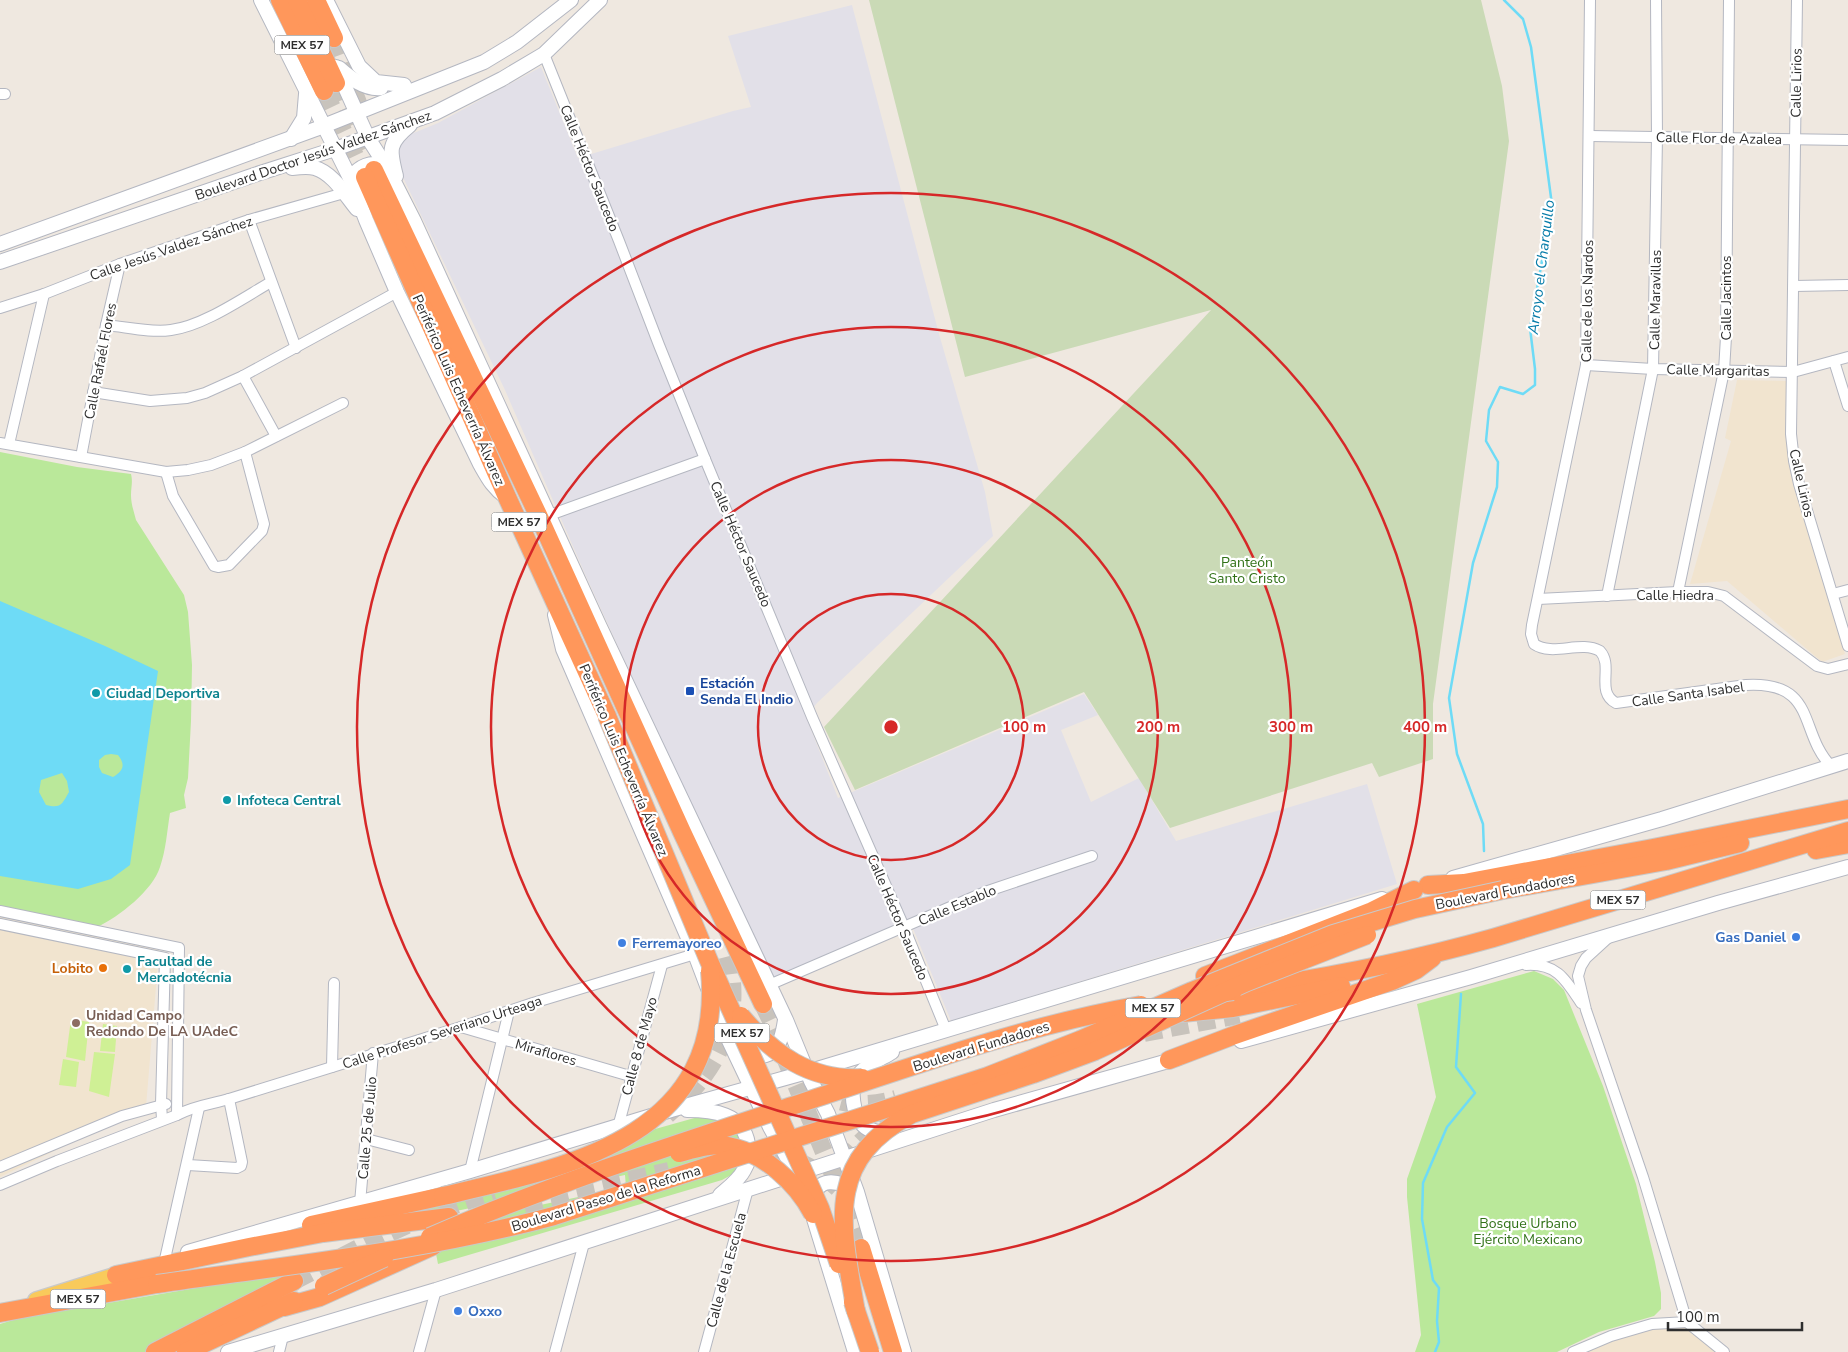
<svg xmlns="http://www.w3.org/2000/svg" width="1848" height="1352" font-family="'Nunito Sans',sans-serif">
<rect width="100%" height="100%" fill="#efe8e0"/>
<path fill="#e2e0e8" d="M852,5l87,329 46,158 8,44 -176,167 -11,14 32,81 246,-104 14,21 -37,15 30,72 48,-24 37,63 191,-57 30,100 -446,137 -41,-100 -140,59 -185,-406 -80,-184 -118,-246 51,-21 103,-56 37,91 155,-47 18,-4 -23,-71z"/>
<g fill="#f1e4cf">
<path d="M1737,380l53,1 7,108 48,165 -23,8 -95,-81 -37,3 41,-143 -6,-3z"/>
<path d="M0,907l160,32 -14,168 -146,70z"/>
<path d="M1687,1322l37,30h-151l38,-16z"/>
</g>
<g fill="#bae89a">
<path d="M0,452l77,15 54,7c2,8 0,13 0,21 0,9 3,17 5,25l48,75 4,17 4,53 -1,56 -3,57 -4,17 2,13 -16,5c-3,18 -4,37 -10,54 -7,23 -41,50 -63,60l-97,-19z"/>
<path d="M1534,971l19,8 11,11 39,96 33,98 19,78 6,31v16l-7,7 -55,16 -42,20h-142l6,-17 -14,-138v-18l29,-82 -19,-93z"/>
<path d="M698,1117l20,3 19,13 5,11 -2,20 -5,9 -13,7 -284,84 -7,-36 195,-41 -1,-12 -164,35 -49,8 -2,-6 59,-17 108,-23 -11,-18z"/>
<path d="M307,1272l-130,68 -29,12h-148v-28l20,-6 229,-39z"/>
</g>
<path fill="#cadab6" d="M869,0h612l21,86 7,55 -76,563v55l-54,18 -7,-14 -202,65 -86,-136 -229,98 -31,-63 387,-417 -246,67z"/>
<g fill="#cff095">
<path d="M71,1019l18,3 -4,39 -19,-4z"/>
<path d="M103,1024l14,2 -2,26 -15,-1z"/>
<path d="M94,1052l21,2 -6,43 -20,-6z"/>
<path d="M63,1059l16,3 -3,25 -17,-2z"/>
</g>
<path fill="#6edbf6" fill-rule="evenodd" d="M0,601l105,45 53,25 -28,194 -19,14 -33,10 -78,-13zM111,754l7,1c8,10 5,16 -5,22l-11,-4 -3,-6v-7l6,-5zM62,773l5,8 2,11c-7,12 -8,17 -23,13l-7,-13 2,-12z"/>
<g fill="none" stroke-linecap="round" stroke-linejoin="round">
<g stroke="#6edbf6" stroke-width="2.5">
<path d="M1484,851l-1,-27 -26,-70 -8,-56 24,-135 24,-76 1,-25 -12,-21 3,-31 11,-23 23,7 12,-9v-16l-5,-41 22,-123 -21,-158 -8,-28 -19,-19"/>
<path d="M1435,1352l4,-10 -2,-21 2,-33 -6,-8 -11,-61 1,-36 24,-56 28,-34 -19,-26 5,-73"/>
</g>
<g stroke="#c8c3bc" stroke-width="18" stroke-dasharray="18 9" stroke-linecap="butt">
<path d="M334,38l27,73"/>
<path d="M336,83l38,87"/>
<path d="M324,91l32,67"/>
<path d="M763,1004l23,48"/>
<path d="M1144,1033l95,-18"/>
<path d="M786,1060l49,119"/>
<path d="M817,1090c24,17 51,17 79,9"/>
<path d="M667,1115c50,-44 78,-94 60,-161"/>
<path d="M748,1155c37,-5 66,11 92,35"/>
<path d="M840,1190c1,-7 1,-16 3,-23 5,-16 29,-37 43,-45"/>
<path d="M524,1204l145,-33"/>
<path d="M844,1204l17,44"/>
<path d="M294,1281c65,-33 129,-68 200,-89"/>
</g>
<defs>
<g id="street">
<path d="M1590,0l-4,365 -54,260 -1,9 3,10c19,13 46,-4 66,7 14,15 -5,41 16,52l130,-18c72,-4 52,47 85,81"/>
<path d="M1797,0l-6,434 3,27 5,23 49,162"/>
<path d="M544,54l75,187 40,104 46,114 107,258 92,210 42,103"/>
<path d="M0,94h5"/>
<path d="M1590,136l258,4"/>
<path d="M249,220l47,128"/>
<path d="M1794,286l54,-1"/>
<path d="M0,308l44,-14 76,-30 129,-44 95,-27"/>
<path d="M106,325c21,2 44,8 65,5 32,-4 72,-32 100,-48"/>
<path d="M1834,361l14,45"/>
<path d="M1586,365l67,4 140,3 55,-15"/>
<path d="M243,376l33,60"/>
<path d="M93,392l57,9 37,-3 18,-5 38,-17 154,-84"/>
<path d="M0,443l166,29 22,-2 23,-5 34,-13 98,-49"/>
<path d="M9,444l35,-150"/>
<path d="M81,457l25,-132 14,-61"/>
<path d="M166,472l7,24 41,70 4,1 11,-2 33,-34 2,-7 -19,-72"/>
<path d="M544,517l161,-58"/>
<path d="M1678,592l46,-221 2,-34 3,-337"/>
<path d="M1833,594l15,-4"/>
<path d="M1607,596l46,-227 4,-232 -1,-137"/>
<path d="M1538,599l140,-7h30l16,4 93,70 11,3 20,-5"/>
<path d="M0,911l179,37 -2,167"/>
<path d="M0,924l165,34 -4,146 1,15"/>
<path d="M1609,937l-23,21 -5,8 -3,10 8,34 57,167 44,145"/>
<path d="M1526,965c31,-2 40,15 55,38"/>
<path d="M769,985l216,-93 107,-36"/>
<path d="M461,1027l169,49"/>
<path d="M332,1067l2,-84"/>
<path d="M618,1127l44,-162"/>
<path d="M366,1139l43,11"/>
<path d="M188,1165l49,3 4,-2 1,-4 -13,-63"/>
<path d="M0,1167l122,-51 44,-12"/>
<path d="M470,1171l39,-160"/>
<path d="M0,1185l57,-24 120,-46c16,-9 35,-11 52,-16l232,-72 72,-24 162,-49"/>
<path d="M360,1203l13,-150"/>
<path d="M165,1259l34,-151"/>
<path d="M1687,1322l37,30"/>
<path d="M279,1352l4,-16"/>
<path d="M419,1352l17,-62"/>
<path d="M555,1352l29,-109"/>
<path d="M704,1352l44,-163"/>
<path d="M1573,1352l38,-16 41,-12 35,-2"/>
</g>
<g id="secondary">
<path d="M261,0l89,178 16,42 31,72 83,172c8,14 13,24 26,33"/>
<path d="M326,0l33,66 17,16 28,3"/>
<path d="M336,67l32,71 18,28 28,55 185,404 187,395 25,61 17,33 29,78 47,160"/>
<path d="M339,68c11,10 26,22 42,20"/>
<path d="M291,139l13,-21 2,-24"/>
<path d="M292,168c8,-1 16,-2 23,0 18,5 31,28 42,41"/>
<path d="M396,176c-7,-27 -8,-33 14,-51"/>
<path d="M350,178c10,-12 20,-17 35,-12"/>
<path d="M0,244l316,-115 168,-67 33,-20 54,-42"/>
<path d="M0,262l254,-87 81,-26 100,-36 67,-34 42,-25 56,-54"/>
<path d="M555,615l8,34 132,305 28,74 47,99 28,50"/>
<path d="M1453,878l209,-59 186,-58"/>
<path d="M1241,1041l230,-64 247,-74 130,-36"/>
<path d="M743,1053c31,10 38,-6 42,-33"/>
<path d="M687,1110c26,0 56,3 61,34 2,9 1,18 -4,26 -5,10 -16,18 -24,25"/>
<path d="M890,1134c-9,-1 -20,-2 -27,-9 -10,-10 -14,-36 -6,-48 7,-11 24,-18 35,-25"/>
<path d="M812,1202c4,-27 27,-22 44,-10"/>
<path d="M810,1206l45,146"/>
<path d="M188,1252l282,-81 201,-61 136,-38 575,-173"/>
<path d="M228,1352l208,-62 558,-180 185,-52"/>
</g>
<path id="primary" d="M36,1300l80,-25"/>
<g id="highway">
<path d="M280,0l44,91"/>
<path d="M297,0l39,83"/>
<path d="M316,0l18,38"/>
<path d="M374,170l166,349 142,313 81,172"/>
<path d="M365,177l142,320 100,219"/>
<path d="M1816,850l32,-6"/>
<path d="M1428,885l36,-2 189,-35 195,-39"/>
<path d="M1503,890l163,-29 74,-18"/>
<path d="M1205,976l165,-64 44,-22"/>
<path d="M1234,991c87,-12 173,-29 259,-53l355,-107"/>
<path d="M1182,1013l51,-5 108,-22"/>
<path d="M1169,1060l63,-24 160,-55 24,-11 16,-12"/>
<path d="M311,1225l132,-29"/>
<path d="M861,1248l32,104"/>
<path d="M116,1275l133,-28 74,-14 126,-16"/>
<path d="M284,1307l36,-10 113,-51"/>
<path d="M0,1313l157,-29"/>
<path d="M155,1352l139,-71"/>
<path d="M186,1352l108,-51"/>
</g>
</defs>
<use href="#street" stroke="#b4b7c1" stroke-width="12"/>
<use href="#secondary" stroke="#b4b7c1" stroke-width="16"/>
<use href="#primary" stroke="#c9c9c9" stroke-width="18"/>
<use href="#highway" stroke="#c9c9c9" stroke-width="20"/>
<use href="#street" stroke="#fff" stroke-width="10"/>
<use href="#secondary" stroke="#fff" stroke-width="14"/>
<use href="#primary" stroke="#f9ca5b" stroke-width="15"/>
<use href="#highway" stroke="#ff975b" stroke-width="18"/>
<defs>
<g id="highway-bridge">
<path d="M607,716l102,245 111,247 19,56"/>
<path d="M1197,996l36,-5"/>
<path d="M741,1016c32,38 69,65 121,62"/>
<path d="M679,1153c15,-4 34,-10 49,-7 36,7 68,36 85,68"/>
<path d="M443,1196c126,-29 282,-59 267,-225"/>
<path d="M430,1237c123,-54 250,-94 377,-136 110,-36 220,-76 334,-96"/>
<path d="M157,1284c133,-19 267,-33 397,-68l434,-140 92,-36 112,-49 141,-57 82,-25 88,-19"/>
<path d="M324,1286l60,-28"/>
<path d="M853,1302l17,50"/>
<path d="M856,1312c-14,-84 -34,-151 56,-198l121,-40 62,-23 152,-69 120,-47"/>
</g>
</defs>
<use href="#highway-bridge" stroke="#c9c9c9" stroke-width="20" stroke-linecap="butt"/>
<use href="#highway-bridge" stroke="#ff975b" stroke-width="18"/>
</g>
<g fill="none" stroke="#d62828" stroke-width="2.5">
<circle cx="891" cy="727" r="133"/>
<circle cx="891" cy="727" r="267"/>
<circle cx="891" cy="727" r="400"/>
<circle cx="891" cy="727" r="534"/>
</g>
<rect fill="#1a4fb4" stroke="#fff" stroke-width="2" x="685" y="686" width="10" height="10" rx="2.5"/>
<g fill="#0f9aa8" stroke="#fff" stroke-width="2">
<circle cx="96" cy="693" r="5"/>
<circle cx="227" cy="800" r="5"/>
<circle cx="127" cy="969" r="5"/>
</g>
<g fill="#3f7fe0" stroke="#fff" stroke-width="2">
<circle cx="1796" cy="937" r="5"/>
<circle cx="622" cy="943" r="5"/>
<circle cx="458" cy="1311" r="5"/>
</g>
<circle fill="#e8710a" stroke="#fff" stroke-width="2" cx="103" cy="968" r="5"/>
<circle fill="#8d6e63" stroke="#fff" stroke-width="2" cx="76" cy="1023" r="5"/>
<g text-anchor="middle" stroke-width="4.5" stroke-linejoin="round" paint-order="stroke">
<g fill="#fff" stroke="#6d6d6d" stroke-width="1">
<rect x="274.5" y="35.5" width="55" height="19" rx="4"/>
<rect x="491.5" y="512.5" width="55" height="19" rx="4"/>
<rect x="1590.5" y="890.5" width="55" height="19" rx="4"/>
<rect x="1125.5" y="998.5" width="55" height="19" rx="4"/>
<rect x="714.5" y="1023.5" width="55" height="19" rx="4"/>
<rect x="50.5" y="1289.5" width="55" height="19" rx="4"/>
</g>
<g font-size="12" font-weight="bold" fill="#2e2e2e">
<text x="302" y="49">MEX 57</text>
<text x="519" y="526">MEX 57</text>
<text x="1618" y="904">MEX 57</text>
<text x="1153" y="1012">MEX 57</text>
<text x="742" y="1037">MEX 57</text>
<text x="78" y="1303">MEX 57</text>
</g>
<g font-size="14" fill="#2e2e2e" stroke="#fff">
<text transform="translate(1796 83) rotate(-89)" y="5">Calle Lirios</text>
<text transform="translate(1719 138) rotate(1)" y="5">Calle Flor de Azalea</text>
<text transform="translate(313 155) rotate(-19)" y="5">Boulevard Doctor Jesús Valdez Sánchez</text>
<text transform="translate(590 168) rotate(68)" y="5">Calle Héctor Saucedo</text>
<text transform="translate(171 248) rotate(-19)" y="5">Calle Jesús Valdez Sánchez</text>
<text transform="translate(1726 298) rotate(-90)" y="5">Calle Jacintos</text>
<text transform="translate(1655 300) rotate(-89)" y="5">Calle Maravillas</text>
<text transform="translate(1587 301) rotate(-89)" y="5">Calle de los Nardos</text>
<text transform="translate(100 361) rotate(-79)" y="5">Calle Rafaél Flores</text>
<text transform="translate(1718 370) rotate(1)" y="5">Calle Margaritas</text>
<text transform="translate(459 390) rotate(66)" y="5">Periférico Luis Echeverría Álvarez</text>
<text transform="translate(1802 483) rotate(77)" y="5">Calle Lirios</text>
<text transform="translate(741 544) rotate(67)" y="5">Calle Héctor Saucedo</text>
<text x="1675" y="600">Calle Hiedra</text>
<text transform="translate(1688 694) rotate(-8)" y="5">Calle Santa Isabel</text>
<text transform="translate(624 760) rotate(67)" y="5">Periférico Luis Echeverría Álvarez</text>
<text transform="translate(1505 891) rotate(-11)" y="5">Boulevard Fundadores</text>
<text transform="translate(957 905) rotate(-23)" y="5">Calle Establo</text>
<text transform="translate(898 917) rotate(67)" y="5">Calle Héctor Saucedo</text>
<text transform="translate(442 1032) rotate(-18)" y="5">Calle Profesor Severiano Urteaga</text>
<text transform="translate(639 1046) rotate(-75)" y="5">Calle 8 de Mayo</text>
<text transform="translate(981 1046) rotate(-17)" y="5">Boulevard Fundadores</text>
<text transform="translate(546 1052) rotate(16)" y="5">Miraflores</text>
<text transform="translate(367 1128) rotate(-85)" y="5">Calle 25 de Julio</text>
<text transform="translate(606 1198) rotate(-17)" y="5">Boulevard Paseo de la Reforma</text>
<text transform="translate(726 1270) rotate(-75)" y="5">Calle de la Escuela</text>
</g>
<g font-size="14" fill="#307117" stroke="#fff">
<text x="1247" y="567">Panteón<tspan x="1247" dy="16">Santo Cristo</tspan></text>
<text x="1528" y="1228">Bosque Urbano<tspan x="1528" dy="16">Ejército Mexicano</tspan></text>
</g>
<g font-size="14" font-weight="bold" fill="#164399" stroke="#fff" text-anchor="start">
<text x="700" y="688">Estación<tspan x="700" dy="16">Senda El Indio</tspan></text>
</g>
<g font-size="14" font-weight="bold" fill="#0d838f" stroke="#fff" text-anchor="start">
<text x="106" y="698">Ciudad Deportiva</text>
<text x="237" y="805">Infoteca Central</text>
<text x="137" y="966">Facultad de<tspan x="137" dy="16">Mercadotécnia</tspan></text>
</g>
<g font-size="14" font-weight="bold" fill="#366cbe" stroke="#fff" text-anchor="start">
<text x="1786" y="942" text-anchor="end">Gas Daniel</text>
<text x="632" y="948">Ferremayoreo</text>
<text x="468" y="1316">Oxxo</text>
</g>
<g font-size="14" font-weight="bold" fill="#c56008" stroke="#fff" text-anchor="end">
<text x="93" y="973">Lobito</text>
</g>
<g font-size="14" font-weight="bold" fill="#785e54" stroke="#fff" text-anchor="start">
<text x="86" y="1020">Unidad Campo<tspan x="86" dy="16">Redondo De LA UAdeC</tspan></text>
</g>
<g font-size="15" font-style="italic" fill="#067ca9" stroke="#fff">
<text transform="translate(1541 267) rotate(-83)" y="5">Arroyo el Charquillo</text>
</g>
</g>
<circle cx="891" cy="727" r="8" fill="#d62828" stroke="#fff" stroke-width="2.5"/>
<g font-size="15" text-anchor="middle" font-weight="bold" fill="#d62828" stroke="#fff" stroke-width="4.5" stroke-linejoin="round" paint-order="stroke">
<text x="1024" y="732">100 m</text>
<text x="1158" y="732">200 m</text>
<text x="1291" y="732">300 m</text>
<text x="1425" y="732">400 m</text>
</g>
<path d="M1668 1322v8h134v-8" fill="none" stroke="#2e2e2e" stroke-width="2.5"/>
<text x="1676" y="1322" font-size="15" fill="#2e2e2e" stroke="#ffffff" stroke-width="4" paint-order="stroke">100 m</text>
</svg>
